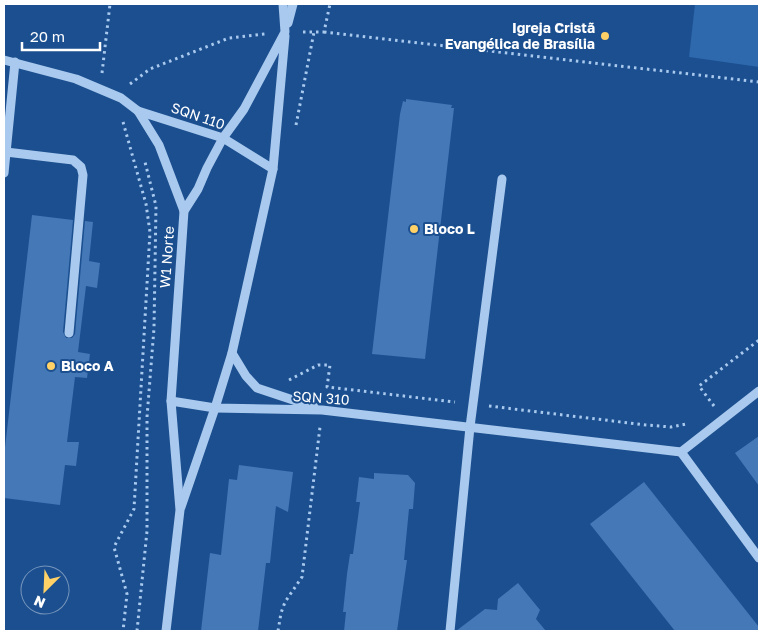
<svg xmlns="http://www.w3.org/2000/svg" width="763" height="635" font-family="'Golos Text',sans-serif">
  <rect width="100%" height="100%" fill="#1b4f8f"/>
  <path fill="#2e69ad" d="M695,4h64v63l-70,-10z"/>
  <g fill="#4478b7">
    <path d="M406,99l46,6 -1,3h3l-29,251 -53,-5 28,-240 3,-13 3,1z"/>
    <path d="M32,215l41,5 -10,112 3,6h6l3,-4 10,-113 8,1 -4,39 11,2 -3,25 -11,-2 -8,66 12,2 -3,24 -12,-1 -8,65h12l-3,24 -11,-1 -5,40 -56,-7v-42z"/>
    <path d="M759,436v50l-24,-33z"/>
    <path d="M239,465l54,7 -5,40 -12,-6 -6,57h-4l-8,68h-57l9,-78 11,2 8,-76 8,1z"/>
    <path d="M374,473l34,2 7,8 -2,26h-4l-5,51h3l-10,71h-53l2,-19h-3l4,-38 3,-20h3l7,-52h-4l3,-25 15,2z"/>
    <path d="M644,482l115,145v4h-84l-85,-107z"/>
    <path d="M518,583l22,27 -4,9 10,12h-90l29,-22 12,1 1,-11z"/>
  </g>
  <g fill="none" stroke-linecap="round" stroke-linejoin="round">
    <g stroke="#a9c9ee" stroke-width="3" stroke-dasharray="2.5 4" stroke-linecap="butt">
      <path d="M303,32h21l6,-28"/>
      <path d="M324,32l435,50"/>
      <path d="M102,73l8,-69"/>
      <path d="M130,84l20,-15 79,-31 36,-4"/>
      <path d="M123,122l23,82 4,28 -16,277 -20,38 13,47 -4,37"/>
      <path d="M296,125l18,-93"/>
      <path d="M289,380l29,-15h12l-3,22 128,15"/>
      <path d="M489,406l157,19 25,2 15,-3"/>
      <path d="M714,406l-15,-20 60,-46"/>
      <path d="M137,631l10,-100v-114l7,-89 2,-122 -11,-44"/>
      <path d="M278,631l3,-18 4,-11 17,-25 18,-150"/>
    </g>
    <g stroke="#a9c9ee" stroke-width="9">
      <path d="M288,23l5,-19"/>
      <path d="M4,60l72,19 45,19 17,13 21,34 25,66"/>
      <path d="M138,111l85,27 50,31"/>
      <path d="M6,152l67,8 8,7 2,8 -14,158"/>
      <path d="M4,173l11,-111"/>
      <path d="M232,353l14,23 11,12 57,19"/>
      <path d="M171,401l44,7 107,2 359,42 78,-61"/>
      <path d="M681,452l78,106"/>
      <path d="M181,507l34,-99 17,-55 41,-184 12,-133"/>
      <path d="M166,631l14,-121 -9,-109 13,-190 14,-22 9,-21 16,-30 21,-29 41,-77 -2,-28"/>
      <path d="M450,631l20,-204 32,-248"/>
    </g>
  </g>
  <g fill="#ffd166" stroke="#1b4f8f" stroke-width="2">
    <circle cx="605" cy="36" r="5"/>
    <circle cx="414" cy="229" r="5"/>
    <circle cx="51" cy="366" r="5"/>
  </g>
  <g text-anchor="middle" stroke-width="4" stroke-linejoin="round" paint-order="stroke">
    <g font-size="14" font-weight="bold" fill="#fff" stroke="#1b4f8f" text-anchor="start">
      <text x="595" y="33" text-anchor="end">Igreja Cristã<tspan x="595" dy="16">Evangélica de Brasília</tspan></text>
      <text x="424" y="234">Bloco L</text>
      <text x="61" y="371">Bloco A</text>
    </g>
    <g font-size="14" fill="#fff" stroke="#1b4f8f">
      <text transform="translate(198 116) rotate(19)" y="5">SQN 110</text>
      <text transform="translate(167 257) rotate(-86)" y="5">W1 Norte</text>
      <text transform="translate(321 398) rotate(4)" y="5">SQN 310</text>
    </g>
  </g>
  <rect width="763" height="635" fill="none" stroke="#ffffff" stroke-width="10"/>
  <g transform="translate(45 590) rotate(204)"><circle r="24" fill="#1b4f8f" stroke="#7695bc"/>
  <path d="M0-4L9 19L0 12L-9 19Z" fill="#ffd166"/>
  <text y="-8" font-size="14" font-weight="bold" text-anchor="middle" fill="#ffffff">N</text>
  </g>
  <path d="M22 42v8h78v-8" fill="none" stroke="#ffffff" stroke-width="2.5"/>
  <text x="30" y="42" font-size="15" fill="#ffffff" stroke="#1b4f8f" stroke-width="4" paint-order="stroke">20 m</text>
</svg>
